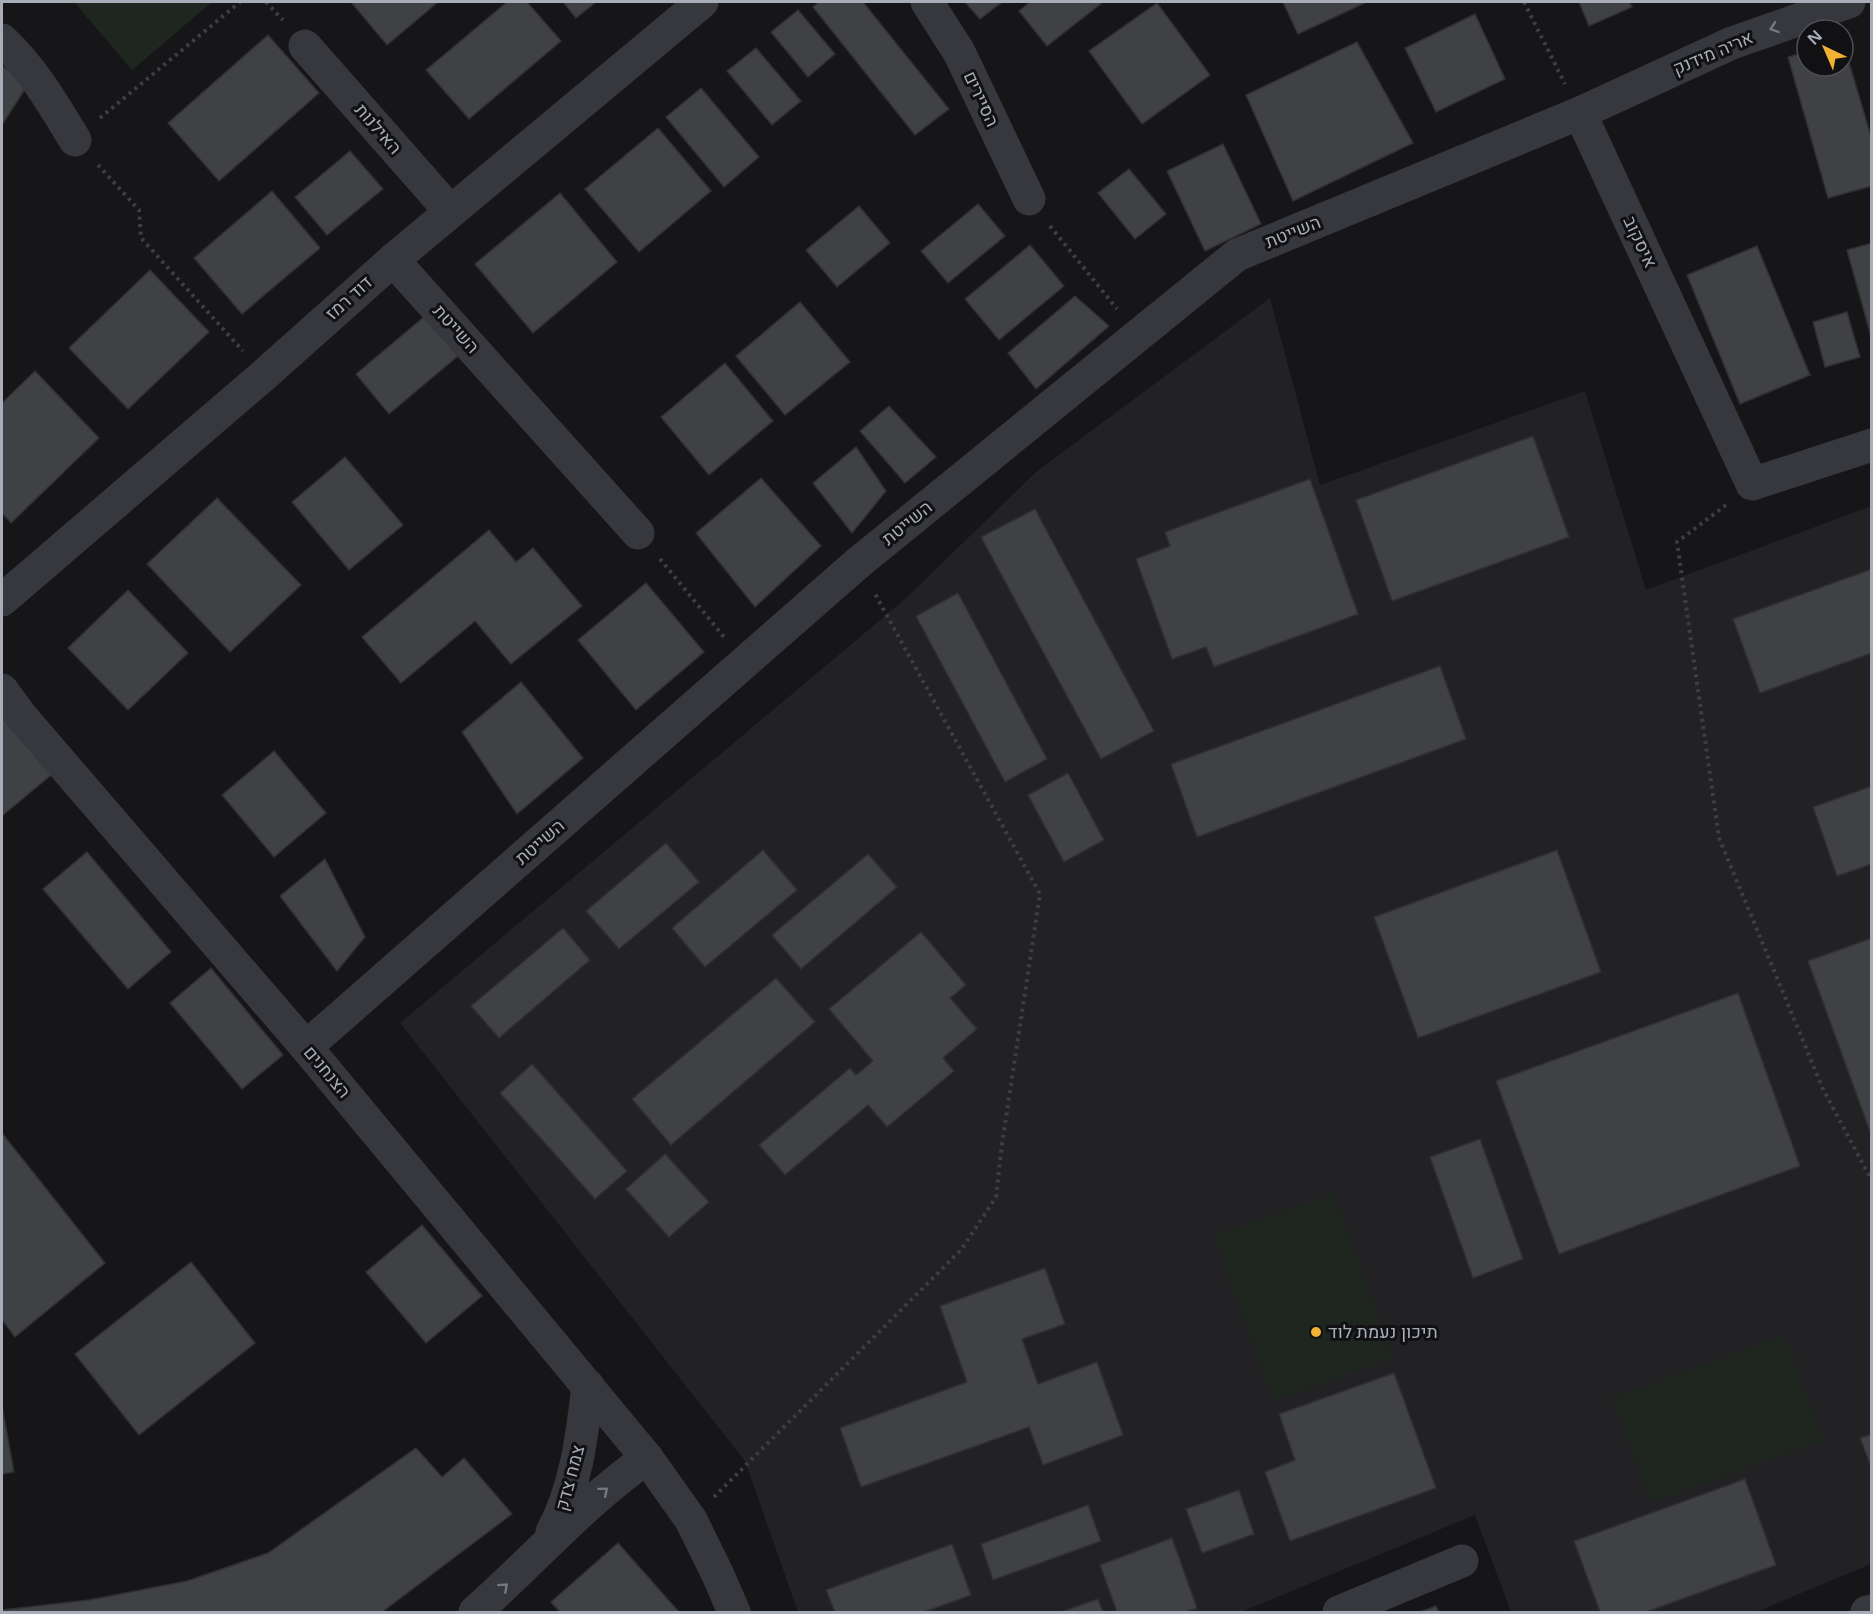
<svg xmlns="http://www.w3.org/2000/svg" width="1873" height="1614" font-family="'Noto Sans',Heebo,sans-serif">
  <rect width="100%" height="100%" fill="#161618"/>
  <path fill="#222225" d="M1270,298l50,187 265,-94 61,199 225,-84v1058l-115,48h-245l-36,-97 -234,97h-443l-53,-151 -345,-438 504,-423 132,-128z"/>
  <g fill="#1e261f">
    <path d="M74,2h138l-80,68z"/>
    <path d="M1334,1193l59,165 -120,43 -59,-165z"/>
    <path d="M1785,1335l38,105 -172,63 -38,-105z"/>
  </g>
  <g fill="#404145" stroke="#303034" stroke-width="1.5">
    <path d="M351,2h87l-51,43z"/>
    <path d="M507,2h20l34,39 -92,78 -43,-49z"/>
    <path d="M563,2h33l-20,16z"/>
    <path d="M819,2h44l86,107 -34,26 -102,-128z"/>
    <path d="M965,2h37l-22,17z"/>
    <path d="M1030,2h73l-56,44 -28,-35z"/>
    <path d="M1283,2h84l-69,32z"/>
    <path d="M1579,2h50l3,5 -43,19z"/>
    <path d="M1157,3l53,72 -68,49 -53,-73z"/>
    <path d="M798,10l37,44 -27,23 -37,-45z"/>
    <path d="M1475,14l30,65 -69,33 -31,-64z"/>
    <path d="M268,35l51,58 -100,88 -51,-58z"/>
    <path d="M1357,42l56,101 -120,58 -47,-106z"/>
    <path d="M1843,42l29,98v46l-44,12 -40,-141 19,-5v14h36z"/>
    <path d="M756,48l45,53 -29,24 -45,-54z"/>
    <path d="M2,66l27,17 -27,42z"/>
    <path d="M701,88l58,69 -35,30 -58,-70z"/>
    <path d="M658,128l53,63 -72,61 -54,-63z"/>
    <path d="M1223,144l38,80 -56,27 -38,-80z"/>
    <path d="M350,151l33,38 -56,46 -32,-38z"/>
    <path d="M1129,169l37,45 -31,25 -37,-46z"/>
    <path d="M272,191l48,57 -78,66 -48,-56z"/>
    <path d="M560,193l57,69 -84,71 -58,-69z"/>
    <path d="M978,204l27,32 -57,47 -27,-32z"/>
    <path d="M859,206l31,37 -53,44 -31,-37z"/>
    <path d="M1872,243v97l-25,-90z"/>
    <path d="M1030,245l34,41 -65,54 -34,-41z"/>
    <path d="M1757,246l53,129 -70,29 -53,-129z"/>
    <path d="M150,270l59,62 -81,77 -59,-61z"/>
    <path d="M1075,296l34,30 -73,63 -28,-36z"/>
    <path d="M800,302l50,60 -65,53 -49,-59z"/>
    <path d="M1847,312l13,45 -35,10 -12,-45z"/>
    <path d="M425,316l33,40 -69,58 -33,-40z"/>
    <path d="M725,363l48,58 -64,54 -48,-58z"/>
    <path d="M35,371l64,67 -88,85 -9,-10v-110z"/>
    <path d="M889,406l47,51 -31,26 -45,-52z"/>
    <path d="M1533,436l36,101 -177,64 -36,-101z"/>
    <path d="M856,447l30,44 -34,42 -39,-50z"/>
    <path d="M345,457l58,68 -54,45 -57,-68z"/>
    <path d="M761,478l60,68 -66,61 -59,-74z"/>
    <path d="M1310,479l48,135 -144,53 -8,-20 -34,12 -36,-100 34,-13 -5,-14z"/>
    <path d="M217,498l84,87 -71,67 -83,-88z"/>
    <path d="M1035,509l119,222 -53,28 -120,-222z"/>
    <path d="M489,530l27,32 17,-14 49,58 -71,58 -36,-43 -74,62 -39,-46z"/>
    <path d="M1872,569v84l-112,40 -27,-74z"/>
    <path d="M646,583l58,69 -68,58 -58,-70z"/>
    <path d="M128,590l60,63 -60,57 -60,-62z"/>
    <path d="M958,593l89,166 -42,23 -89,-166z"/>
    <path d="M1440,666l26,73 -269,98 -26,-73z"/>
    <path d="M521,682l62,76 -66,56 -55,-82z"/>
    <path d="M2,706l54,65 -54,45z"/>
    <path d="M274,751l52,62 -52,44 -52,-62z"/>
    <path d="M1068,773l36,67 -40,22 -36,-67z"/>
    <path d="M1872,786v78l-35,12 -24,-69z"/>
    <path d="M666,843l33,39 -80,67 -33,-38z"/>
    <path d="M763,850l34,40 -92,77 -33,-39z"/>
    <path d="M1557,850l44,122 -183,66 -44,-121z"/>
    <path d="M87,852l84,100 -43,37 -85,-100z"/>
    <path d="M868,854l29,33 -96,82 -29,-34z"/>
    <path d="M325,859l40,78 -28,34 -57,-75z"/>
    <path d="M563,928l27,32 -91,78 -28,-32z"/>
    <path d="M921,932l45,53 -16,13 27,31 -34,29 11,13 -67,56 -19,-22 -83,70 -26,-30 91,-77 6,7 17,-14 -44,-52z"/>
    <path d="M1872,938v199l-64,-176z"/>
    <path d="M211,968l72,87 -41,34 -72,-86z"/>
    <path d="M776,978l39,44 -144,123 -39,-46z"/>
    <path d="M1738,993l62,173 -241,88 -63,-173z"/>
    <path d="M532,1064l95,107 -32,28 -95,-106z"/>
    <path d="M2,1133l103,130 -90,74 -13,-17z"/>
    <path d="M1480,1139l43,120 -50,19 -43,-121z"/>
    <path d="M665,1154l44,48 -40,35 -43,-48z"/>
    <path d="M422,1225l60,71 -56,47 -60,-71z"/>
    <path d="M191,1262l64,81 -116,92 -64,-81z"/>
    <path d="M1045,1268l20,56 -43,15 16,45 59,-22 26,73 -80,30 -14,-38 -168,60 -21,-59 127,-46 -27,-76z"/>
    <path d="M1394,1373l42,115 -146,53 -25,-69 30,-12 -16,-46z"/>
    <path d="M2,1406l12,66 -12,2z"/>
    <path d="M1872,1434v35l-12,-31z"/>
    <path d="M416,1448l26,29 22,-19 48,56 -130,98h-380v-2l87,-10 98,-19 81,-28z"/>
    <path d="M1745,1479l31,86 -130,47h-46l-26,-71z"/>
    <path d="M1239,1490l15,44 -52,19 -16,-44z"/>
    <path d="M1088,1505l13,36 -108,39 -12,-36z"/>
    <path d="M1172,1538l25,70 -12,4h-68l-17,-47z"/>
    <path d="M618,1543l61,69h-119l-9,-10z"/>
    <path d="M952,1544l19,51 -47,17h-89l-9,-22z"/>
    <path d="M1098,1599l5,13h-42z"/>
    <path d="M1436,1606l3,6h-19z"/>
  </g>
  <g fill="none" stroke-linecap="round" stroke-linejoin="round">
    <g stroke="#3d3f44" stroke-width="4" stroke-dasharray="3 4.5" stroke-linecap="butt">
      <path d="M266,2l17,18"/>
      <path d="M1524,2l41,82"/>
      <path d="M100,118l140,-116"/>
      <path d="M98,165l41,45 2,28 102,113"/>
      <path d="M1050,226l67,83"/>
      <path d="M1726,505l-49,37 42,296 104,251 49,92"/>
      <path d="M660,559l64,78"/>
      <path d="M714,1497l247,-247 35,-53 6,-53 38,-250 -166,-302"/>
    </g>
    <g stroke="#37383d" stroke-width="33">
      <path d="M927,2l32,50 70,147"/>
      <path d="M2,40c31,29 51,64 73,100"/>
      <path d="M305,46l145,165"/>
      <path d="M1580,113l172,371 120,-39"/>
      <path d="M393,260l245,273"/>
      <path d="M2,600l262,-225 129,-115 309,-258"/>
      <path d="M2,690l19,26 285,331 341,411 44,62 27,55 16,37"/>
      <path d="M306,1047l552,-484 379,-308 343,-142 152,-70 117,-41"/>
      <path d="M552,1532c24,-44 30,-96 36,-146"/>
      <path d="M475,1612c58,-51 109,-110 172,-154"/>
      <path d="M1339,1612l123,-51"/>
      <path d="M1867,1612l5,-1"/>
    </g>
  </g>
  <defs><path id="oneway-chevron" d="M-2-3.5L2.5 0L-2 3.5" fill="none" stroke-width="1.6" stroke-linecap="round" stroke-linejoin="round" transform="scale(1.5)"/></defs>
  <g stroke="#757881">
    <use href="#oneway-chevron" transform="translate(1774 28) rotate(161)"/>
    <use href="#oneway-chevron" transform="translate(604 1491) rotate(-40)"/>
    <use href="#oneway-chevron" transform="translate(504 1587) rotate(-42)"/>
  </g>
  <circle fill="#f2b134" stroke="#111113" stroke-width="2" cx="1316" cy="1332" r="6"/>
  <g text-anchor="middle" stroke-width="6" stroke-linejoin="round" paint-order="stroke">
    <g font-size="18" fill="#a8adb8" stroke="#111113">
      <text transform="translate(1713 53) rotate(-23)" y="6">אריה מידנק</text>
      <text transform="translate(981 99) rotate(65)" y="6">הסיירים</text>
      <text transform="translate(378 129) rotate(49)" y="6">האילנות</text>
      <text transform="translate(1293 232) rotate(-22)" y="6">השייטת</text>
      <text transform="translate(1640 242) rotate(65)" y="6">איסקוב</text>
      <text transform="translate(349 298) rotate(-42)" y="6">דוד רמז</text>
      <text transform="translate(456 329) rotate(48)" y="6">השייטת</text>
      <text transform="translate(907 523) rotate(-39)" y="6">השייטת</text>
      <text transform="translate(540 842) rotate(-41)" y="6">השייטת</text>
      <text transform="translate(327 1072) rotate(50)" y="6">הצנחנים</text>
      <text transform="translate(570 1478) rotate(-75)" y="6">צמח צדק</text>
    </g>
    <g font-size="18" fill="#a8adb8" stroke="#111113" text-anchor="start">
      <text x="1328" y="1338">תיכון נעמת לוד</text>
    </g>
  </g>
  <rect width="1873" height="1614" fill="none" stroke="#a8adb8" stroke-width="6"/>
  <g transform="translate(1825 48) rotate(316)"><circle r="28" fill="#111113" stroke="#4d4f55" stroke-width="1.5"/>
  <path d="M0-4.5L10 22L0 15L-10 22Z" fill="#f2b134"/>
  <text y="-9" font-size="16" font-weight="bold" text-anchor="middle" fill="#a8adb8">N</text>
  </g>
</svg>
